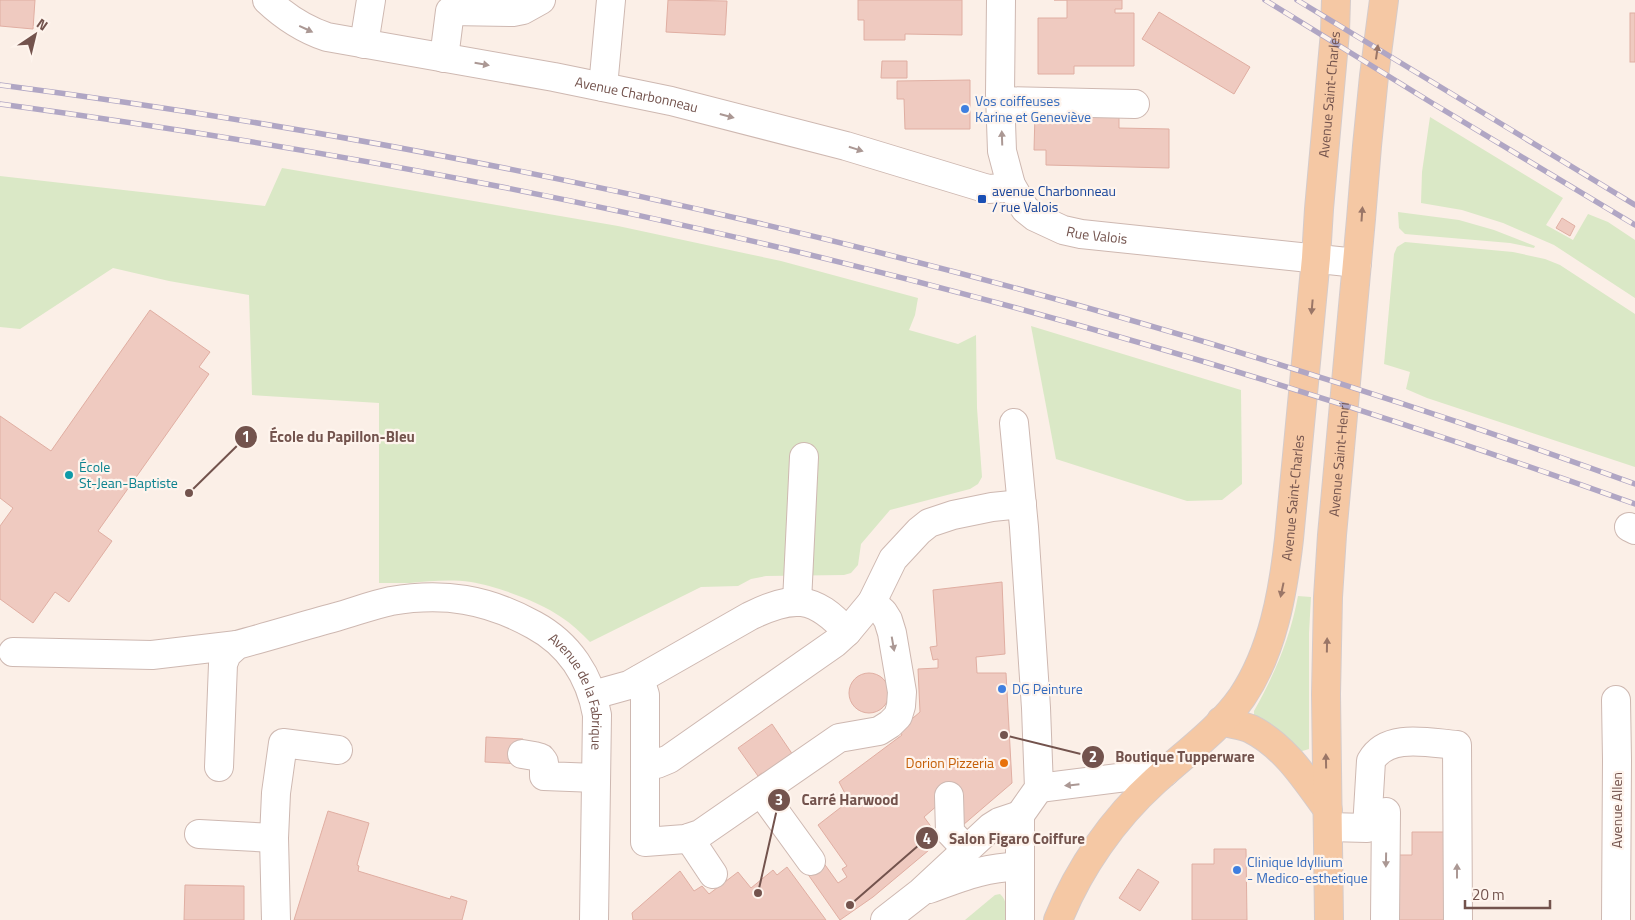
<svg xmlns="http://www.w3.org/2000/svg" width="1635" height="920" font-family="'Titillium Web',sans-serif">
  <rect width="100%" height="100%" fill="#fbefe7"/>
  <g fill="#dae8c6">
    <path d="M1430,117l133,81 -17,27 27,15 15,-26 20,8 27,18v58l-81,-53 -51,-22 -41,-13 -41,-7 1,-31z"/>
    <path d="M282,168l336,58 163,35 137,37 -3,17 -6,15 49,14 18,-9 1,73 5,69 -4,7 -8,5 -80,21 -29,34 -3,21 -7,8 -7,2 -78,1 -15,3 -13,7 -37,1 -111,55c-9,-9 -18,-18 -29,-25 -21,-15 -65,-31 -90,-35 -21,-3 -40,-1 -61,1 -10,0 -21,0 -31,0v-180l-127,-8 -3,-100 -80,-14 -56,-13 -93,61 -20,-2v-151l265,30z"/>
    <path d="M1398,212l61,8 35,10 41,16 -1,2 -24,-5 -105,-9 -6,-6z"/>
    <path d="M1405,242l108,10 32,7 15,6 75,49v153l-208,-69 -21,-9 4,-17 -26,-8 10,-110 3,-7z"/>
    <path d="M1031,326l210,64 1,94 -20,16 -35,1 -131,-42z"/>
    <path d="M1298,596l13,1 -2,36v116l-10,3 -45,-36v-5c21,-38 36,-72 44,-115z"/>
    <path d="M1000,894c8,7 6,16 5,26h-40l30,-25z"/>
  </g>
  <g fill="#efcac0" stroke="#e0aea2">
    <path d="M0,0h35l-2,29 -33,-3z"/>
    <path d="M668,0l59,1 -2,34 -59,-3z"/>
    <path d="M858,0h104v35l-57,-1v6h-41v-20h-6z"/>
    <path d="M1054,0h68v9h-7v4h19v53h-60v8h-36v-56h29v-18z"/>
    <path d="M1159,12l91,55 -16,27 -92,-55z"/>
    <rect x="1630" y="13" width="5" height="49"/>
    <path d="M882,61h25v17h-26z"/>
    <path d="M970,80v49h-65l-1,-30h-7v-18z"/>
    <path d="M1035,114l84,2v12l50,1v39l-123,-3v-15h-12z"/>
    <path d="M1562,218l13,8 -5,10 -14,-8z"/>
    <path d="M150,310l60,42 -11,15 10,7 -111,157 14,10 -43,61 -14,-10 -22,31 -33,-24v-73l13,-18 -13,-10v-82l51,35z"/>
    <path d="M1002,582l3,72 -29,3 1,16h29l6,110 -49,42 -24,-21 -15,13 17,23 -68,57 -33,23 -33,-47 16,-11 15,21 9,-6 -5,-8 5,-3 -29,-41 31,-24 -10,-19 63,-47 -3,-5 21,-18 -2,-43 20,-1v-9l-5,1 -3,-13 7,-1 -4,-56z"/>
    <circle cx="869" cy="693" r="20"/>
    <path d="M772,724l23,34 -29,20 -4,-5 -4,3 -20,-28z"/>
    <path d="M486,737l37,2 -1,25 -37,-2z"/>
    <path d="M328,811l41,12 -11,38 -1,4 2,1 -1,5 92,28 1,-3 16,5 -5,19h-168z"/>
    <path d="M1412,832h34v88h-50l1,-65h15z"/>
    <path d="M1214,849h32l1,71h-55v-56h22z"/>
    <path d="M787,867l39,53h-193l-1,-7 48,-42 14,20 8,-5 7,8 29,-22 13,16 22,-18 4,5z"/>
    <path d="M1138,869l21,13 -19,29 -21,-13z"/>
    <path d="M185,885l59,1v34h-60z"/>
  </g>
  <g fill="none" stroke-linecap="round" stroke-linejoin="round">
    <defs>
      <g id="minor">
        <path id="s1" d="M267,0c18,17 36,29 60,37l227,40 117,24 175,45 142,43 17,-1 6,-3"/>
        <path id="s2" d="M1001,0l-1,94 2,57 9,34 14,24 10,8 28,13 18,4 276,29"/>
        <path d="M364,44l7,-44"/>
        <path d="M444,58l6,-47 63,1 10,-2 18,-10"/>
        <path d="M603,87l8,-87"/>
        <path d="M1001,101l134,3"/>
        <path d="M1014,423l10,104 12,181 3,80 -19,27v105"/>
        <path d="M1629,527l6,3"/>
        <path d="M797,602l7,-145"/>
        <path d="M13,652l139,3 85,-10"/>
        <path d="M640,679l5,16v147l40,-3 15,-5 139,-96 40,-7 11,-7 8,-8 3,-10 1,-14 -10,-59 -4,-13 -5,-8 -11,-10"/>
        <path d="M593,695l36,-10 121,-69c43,-21 64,-21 97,16"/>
        <path d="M1616,700l1,60 -1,160"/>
        <path d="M522,754l12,2 7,2 3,4v14l52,2"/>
        <path d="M645,764h12l12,-5 166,-116 12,-11 25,-30 21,-43 26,-28 10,-8 24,-8 39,-8 30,-3"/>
        <path id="s3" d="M219,767l4,-103 4,-10 10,-9c33,-9 66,-19 99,-28 18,-5 36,-12 55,-16 53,-9 96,-2 143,24 35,19 56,51 63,90l-3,205"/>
        <path d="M1039,788l126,-16"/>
        <path d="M761,792l50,69"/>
        <path d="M949,796l1,36 16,17"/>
        <path d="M1329,827l38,1 4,-67c16,-29 59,-18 86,-16l1,175"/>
        <path d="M199,834l75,4"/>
        <path d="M689,838l24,36"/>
        <path d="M929,889c30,-11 59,-23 91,-22"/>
        <path d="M276,920l-2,-82 2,-45 7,-50 55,7"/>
        <path d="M885,920l36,-28 70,-65 8,-5 21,-7"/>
        <path d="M1385,920l1,-108"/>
      </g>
      <g id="major">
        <path d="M1221,721c9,3 21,4 30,8 34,17 55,51 77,81"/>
        <path id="s4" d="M1058,920c21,-52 55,-101 97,-139 29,-27 64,-51 87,-84 31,-46 41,-105 47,-158l27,-281 3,-49 16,-177 1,-32"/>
        <path id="s5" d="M1329,920l-3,-226 2,-97 4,-62 29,-316 6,-73 7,-70 10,-76"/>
      </g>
    </defs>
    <use href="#minor" stroke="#ceb8b1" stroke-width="30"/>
    <use href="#major" stroke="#d5cbca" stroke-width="30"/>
    <use href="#minor" stroke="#fff" stroke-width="28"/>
    <use href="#major" stroke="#f5c8a4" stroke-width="28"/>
    <defs>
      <g id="rail">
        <path d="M1265,0l167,103 203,122"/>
        <path d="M1297,0l338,205"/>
        <path d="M0,85c555,72 1109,208 1635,399"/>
        <path d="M0,104c168,23 335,50 502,83 385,76 764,184 1133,317"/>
      </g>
    </defs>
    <use href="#rail" stroke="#b0a6c4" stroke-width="5.5"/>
    <use href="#rail" stroke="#fef4ed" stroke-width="4" stroke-dasharray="11" stroke-linecap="butt"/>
  </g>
  <defs><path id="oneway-solid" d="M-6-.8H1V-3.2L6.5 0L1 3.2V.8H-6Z" transform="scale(1.25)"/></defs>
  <g fill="#ab9894">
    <use href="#oneway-solid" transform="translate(306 29) rotate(25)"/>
    <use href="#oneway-solid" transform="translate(482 64) rotate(10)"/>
    <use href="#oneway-solid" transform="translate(727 116) rotate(15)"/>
    <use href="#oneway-solid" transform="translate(1002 138) rotate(-92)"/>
    <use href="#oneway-solid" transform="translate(856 149) rotate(17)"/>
    <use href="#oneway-solid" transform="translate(893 644) rotate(80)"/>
    <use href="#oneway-solid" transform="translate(1072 785) rotate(174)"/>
    <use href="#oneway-solid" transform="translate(1386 860) rotate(91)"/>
    <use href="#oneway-solid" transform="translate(1457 871) rotate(-90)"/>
  </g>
  <g fill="#9a7667">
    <use href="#oneway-solid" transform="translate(1377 52) rotate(-82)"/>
    <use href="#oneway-solid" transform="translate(1362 214) rotate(-86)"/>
    <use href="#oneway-solid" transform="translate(1312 307) rotate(95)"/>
    <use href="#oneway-solid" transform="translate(1282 590) rotate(102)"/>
    <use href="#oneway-solid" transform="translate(1327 645) rotate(-89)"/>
    <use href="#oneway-solid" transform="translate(1326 761) rotate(-91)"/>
  </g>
  <g fill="#3f7fe0" stroke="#fef4ed" stroke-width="2">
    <circle cx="965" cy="109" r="5"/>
    <circle cx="1002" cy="689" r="5"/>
    <circle cx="1237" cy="870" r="5"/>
  </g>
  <rect fill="#1a4fb4" stroke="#fef4ed" stroke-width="2" x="977" y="194" width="10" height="10" rx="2.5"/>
  <circle fill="#0f9aa8" stroke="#fef4ed" stroke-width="2" cx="69" cy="475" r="5"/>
  <circle fill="#e8710a" stroke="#fef4ed" stroke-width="2" cx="1004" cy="763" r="5"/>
  <g text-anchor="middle" stroke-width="4.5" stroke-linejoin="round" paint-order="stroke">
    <g font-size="14" fill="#73534d" stroke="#fef4ed">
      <text dy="5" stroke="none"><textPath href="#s4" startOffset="905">Avenue Saint-Charles</textPath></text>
      <text dy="5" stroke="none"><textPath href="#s1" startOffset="386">Avenue Charbonneau</textPath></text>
      <text dy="5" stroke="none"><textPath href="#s2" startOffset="292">Rue Valois</textPath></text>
      <text dy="5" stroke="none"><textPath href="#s5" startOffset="461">Avenue Saint-Henri</textPath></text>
      <text dy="5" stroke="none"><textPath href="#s4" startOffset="500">Avenue Saint-Charles</textPath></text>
      <text dy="5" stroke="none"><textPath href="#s3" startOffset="520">Avenue de la Fabrique</textPath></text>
      <text transform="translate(1617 810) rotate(-90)" y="5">Avenue Allen</text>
    </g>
    <g font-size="14" fill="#366cbe" stroke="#fef4ed" text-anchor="start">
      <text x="975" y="106">Vos coiffeuses<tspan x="975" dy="16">Karine et Geneviève</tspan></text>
      <text x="1012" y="694">DG Peinture</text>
      <text x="1247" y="867">Clinique Idyllium<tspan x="1247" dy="16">- Medico-esthetique</tspan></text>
    </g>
    <g font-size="14" fill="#164399" stroke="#fef4ed" text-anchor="start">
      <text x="992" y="196">avenue Charbonneau<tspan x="992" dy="16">/ rue Valois</tspan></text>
    </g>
    <g font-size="14" fill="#0d838f" stroke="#fef4ed" text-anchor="start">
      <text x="79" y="472">École<tspan x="79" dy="16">St-Jean-Baptiste</tspan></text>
    </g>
    <g font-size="14" fill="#c56008" stroke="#fef4ed" text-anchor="end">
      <text x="994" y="768">Dorion Pizzeria</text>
    </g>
  </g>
  <path fill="none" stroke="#73534d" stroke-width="2" d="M189 493L246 437M1004 735L1093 757M758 893L779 800M850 905L927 838"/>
  <g fill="#73534d" stroke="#fef4ed" stroke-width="2">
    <circle cx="189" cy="493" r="5"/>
    <circle cx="1004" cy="735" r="5"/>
    <circle cx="758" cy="893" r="5"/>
    <circle cx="850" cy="905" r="5"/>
    <circle cx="246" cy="437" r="12"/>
    <circle cx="1093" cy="757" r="12"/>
    <circle cx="779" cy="800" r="12"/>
    <circle cx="927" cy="838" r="12"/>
  </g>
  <g font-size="15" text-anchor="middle" font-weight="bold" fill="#fff">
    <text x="246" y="442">1</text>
    <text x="1093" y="762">2</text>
    <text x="779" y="805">3</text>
    <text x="927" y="844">4</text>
  </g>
  <g font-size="15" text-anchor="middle" font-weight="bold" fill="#73534d" stroke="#fef4ed" stroke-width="4.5" stroke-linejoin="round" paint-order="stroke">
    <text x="342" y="442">École du Papillon-Bleu</text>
    <text x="1185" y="762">Boutique Tupperware</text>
    <text x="850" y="805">Carré Harwood</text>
    <text x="1017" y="844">Salon Figaro Coiffure</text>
  </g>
  <g transform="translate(35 35) rotate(35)" stroke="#fef4ed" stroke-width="4" paint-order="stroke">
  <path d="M0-4L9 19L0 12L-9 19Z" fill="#73534d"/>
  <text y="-8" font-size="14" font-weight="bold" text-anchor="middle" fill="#73534d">N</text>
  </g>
  <path d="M1465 900v8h85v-8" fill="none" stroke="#73534d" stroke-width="2.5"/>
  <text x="1472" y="900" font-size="15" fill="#73534d" stroke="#fef4ed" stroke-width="4" paint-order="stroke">20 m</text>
</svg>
